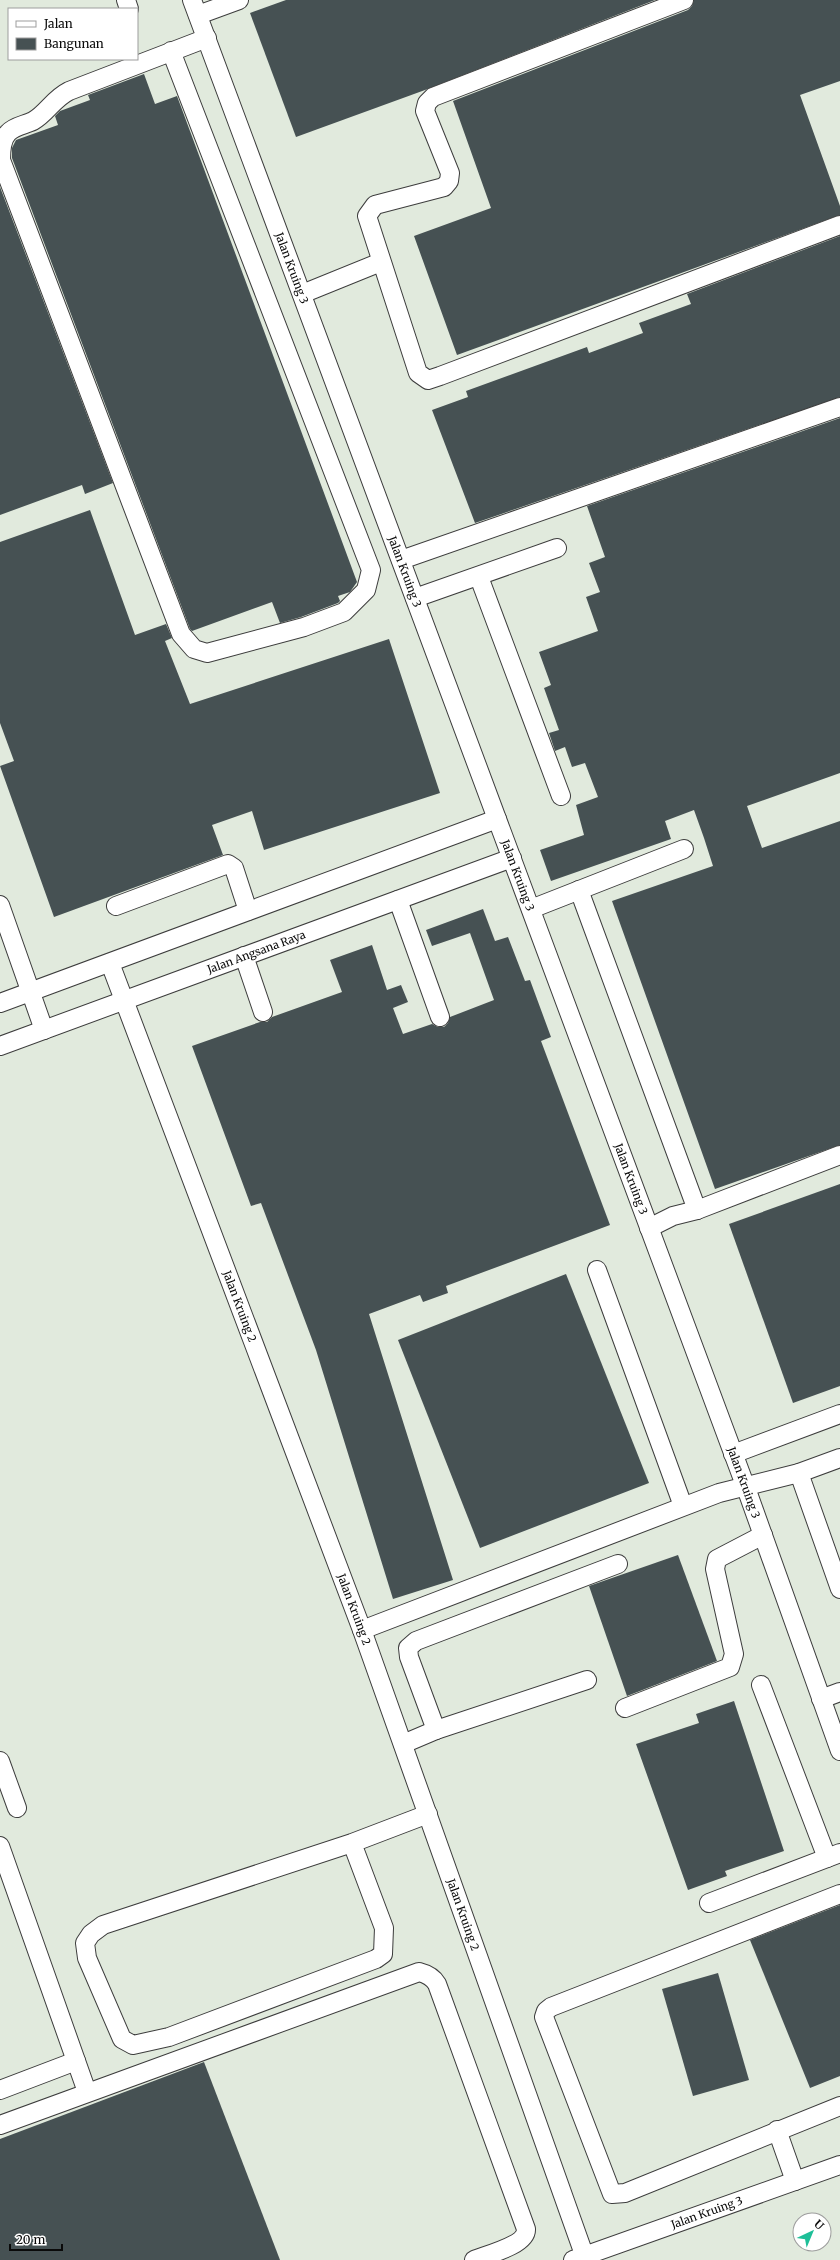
<svg xmlns="http://www.w3.org/2000/svg" width="840" height="2260" font-family="Merriweather,serif">
  <rect width="100%" height="100%" fill="#e8f1ff"/>
  <path fill="#e1eadd" fill-rule="evenodd" d="M0,0h840v2260h-840zM9,9h128v50h-128zM800,2220h24v24h-24z"/>
  <g fill="#465153">
    <path d="M286,0h369l-230,90 -129,47 -46,-124z"/>
    <path d="M694,0h146v81l-40,14 40,111v9l-383,140 -43,-119 77,-28 -38,-107 235,-91 4,-4z"/>
    <path d="M144,74l11,30 22,-8 180,486 -7,10 -12,4 2,5 -2,2 -37,14 -21,6 -8,-21 -80,29 -2,-2 -178,-471v-10l4,-8 42,-15 -3,-9 5,-5 30,-11 -2,-5z"/>
    <path d="M0,187l113,296 -28,11 -3,-9 -82,30z"/>
    <path d="M840,236v161l-365,126 -43,-113 36,-13 -2,-6 121,-44 2,6 54,-20 -4,-10 52,-19 -4,-10z"/>
    <path d="M840,418v355l-93,33 15,42 78,-27v324l-125,44 -103,-288 101,-35 -9,-28 -10,-28 -29,11 6,18 -120,42 -11,-31 44,-15 -8,-30 22,-8 -13,-34 -13,4 -7,-20 -10,4 -6,-18 10,-3 -15,-42 7,-3 -12,-33 59,-21 -12,-34 14,-5 -11,-29 16,-6 -18,-51z"/>
    <path d="M90,510l45,125 31,-11 6,14 -7,3 25,63 199,-65 51,154 -176,57 -12,-39 -40,14 11,30 -169,62 -54,-151 14,-5 -14,-38v-181z"/>
    <path d="M483,909l12,32 13,-4 17,44 5,-1 21,57 -10,4 69,184 -164,61 2,7 -25,9 -3,-7 -51,19 84,266 -60,19 -77,-249 -55,-147 -10,3 -59,-160 68,-24h7l5,-5 70,-25 -12,-32 42,-15 15,45 14,-5 7,17 -15,6 10,26 29,-10 6,3h6l4,-4 2,-6 44,-17 -24,-67 -38,13 -6,-16z"/>
    <path d="M840,1184v202l-47,17 -64,-179z"/>
    <path d="M566,1274l83,209 -169,65 -82,-208z"/>
    <path d="M678,1555l39,106 -90,35 -38,-110z"/>
    <path d="M734,1701l50,150 -59,20 2,5 -39,14 -52,-146 63,-21 -3,-9z"/>
    <path d="M840,1905v171l-30,12 -60,-148z"/>
    <path d="M718,1973l31,107 -56,16 -31,-107z"/>
    <path d="M204,2062l76,198h-280v-121z"/>
  </g>
  <g fill="none" stroke-linecap="round" stroke-linejoin="round">
    <defs>
      <g id="minor">
        <path d="M126,0l3,9"/>
        <path id="s1" d="M192,0l553,1485 95,266"/>
        <path d="M684,0l-251,97 -6,6 -2,8 25,62 -1,8 -5,6 -69,18 -8,11 51,157 10,7 12,-4 400,-151"/>
        <path d="M198,15l41,-15"/>
        <path d="M171,51l200,519 -5,20 -22,22 -40,15 -97,26 -13,-4 -13,-15 -180,-474c0,-9 0,-20 7,-27 6,-7 17,-8 25,-12 14,-8 20,-22 36,-30l138,-53"/>
        <path d="M302,294l79,-32"/>
        <path d="M401,560l439,-153"/>
        <path d="M479,577l82,219"/>
        <path d="M415,598l142,-50"/>
        <path d="M579,890l118,320"/>
        <path d="M398,900l42,117"/>
        <path d="M0,905l44,125"/>
        <path d="M116,906l112,-42 6,4 14,43"/>
        <path d="M531,909l153,-60"/>
        <path d="M244,956l19,56"/>
        <path id="s2" d="M110,963l252,667 224,630"/>
        <path d="M0,1003l497,-184"/>
        <path id="s3" d="M0,1046l512,-188"/>
        <path d="M649,1228l24,-12 24,-6 143,-55"/>
        <path d="M597,1270l86,236"/>
        <path d="M733,1454l107,-40"/>
        <path d="M799,1473l41,116"/>
        <path d="M362,1630l357,-137 80,-20 41,-15"/>
        <path d="M761,1685l66,173"/>
        <path d="M821,1699l19,-7"/>
        <path d="M625,1708l105,-41 4,-13 -19,-85 2,-10 46,-24"/>
        <path d="M436,1730l-27,-73 -1,-9 8,-7 202,-77"/>
        <path d="M403,1744l33,-14 151,-50"/>
        <path d="M0,1761l17,47"/>
        <path d="M352,1843l32,85 -1,26 -7,5 -207,78 -36,8 -11,-6 -35,-81 -2,-15 6,-9 12,-9 249,-82 76,-29"/>
        <path d="M0,1846l87,246"/>
        <path d="M840,1894l-289,113 -5,4 -2,6 68,177 13,-1 215,-87"/>
        <path d="M709,1903l131,-50"/>
        <path d="M0,2090l76,-29"/>
        <path d="M0,2125l419,-153c8,2 14,5 18,12l89,245c1,16 -40,26 -52,31"/>
        <path d="M777,2130l18,51"/>
        <path id="s4" d="M573,2260l267,-95"/>
      </g>
    </defs>
    <use href="#minor" stroke="#3d3d3d" stroke-width="20"/>
    <use href="#minor" stroke="#fff" stroke-width="18"/>
  </g>
  <g text-anchor="middle" stroke-width="4" stroke-linejoin="round" paint-order="stroke">
    <g font-size="11" fill="#0a0a0a" stroke="#fff">
      <text dy="4" stroke="none"><textPath href="#s1" startOffset="286">Jalan Kruing 3</textPath></text>
      <text dy="4" stroke="none"><textPath href="#s1" startOffset="610">Jalan Kruing 3</textPath></text>
      <text dy="4" stroke="none"><textPath href="#s1" startOffset="934">Jalan Kruing 3</textPath></text>
      <text dy="4" stroke="none"><textPath href="#s3" startOffset="273">Jalan Angsana Raya</textPath></text>
      <text dy="4" stroke="none"><textPath href="#s1" startOffset="1258">Jalan Kruing 3</textPath></text>
      <text dy="4" stroke="none"><textPath href="#s2" startOffset="367">Jalan Kruing 2</textPath></text>
      <text dy="4" stroke="none"><textPath href="#s1" startOffset="1582">Jalan Kruing 3</textPath></text>
      <text dy="4" stroke="none"><textPath href="#s2" startOffset="691">Jalan Kruing 2</textPath></text>
      <text dy="4" stroke="none"><textPath href="#s2" startOffset="1015">Jalan Kruing 2</textPath></text>
      <text dy="4" stroke="none"><textPath href="#s4" startOffset="142">Jalan Kruing 3</textPath></text>
    </g>
  </g>
  <rect x="8" y="8" width="130" height="52" fill="#ffffff" stroke="#9d9d9d"/>
  <rect x="16" y="21" width="20" height="6" fill="#ffffff" stroke="#9d9d9d"/>
  <text x="44" y="28" font-size="12" fill="#0a0a0a">Jalan</text>
  <rect x="16" y="38" width="20" height="12" fill="#465153" stroke="#9d9d9d"/>
  <text x="44" y="48" font-size="12" fill="#0a0a0a">Bangunan</text>
  <g transform="translate(812 2232) rotate(44)"><circle r="19" fill="#ffffff" stroke="#9d9d9d"/>
  <path d="M0-3L7 15L0 10L-7 15Z" fill="#1ebf98"/>
  <text y="-6" font-size="11" font-weight="bold" text-anchor="middle" fill="#0a0a0a">U</text>
  </g>
  <path d="M10 2244v6h52v-6" fill="none" stroke="#0a0a0a" stroke-width="2"/>
  <text x="16" y="2244" font-size="12" fill="#0a0a0a" stroke="#ffffff" stroke-width="3" paint-order="stroke">20 m</text>
</svg>
